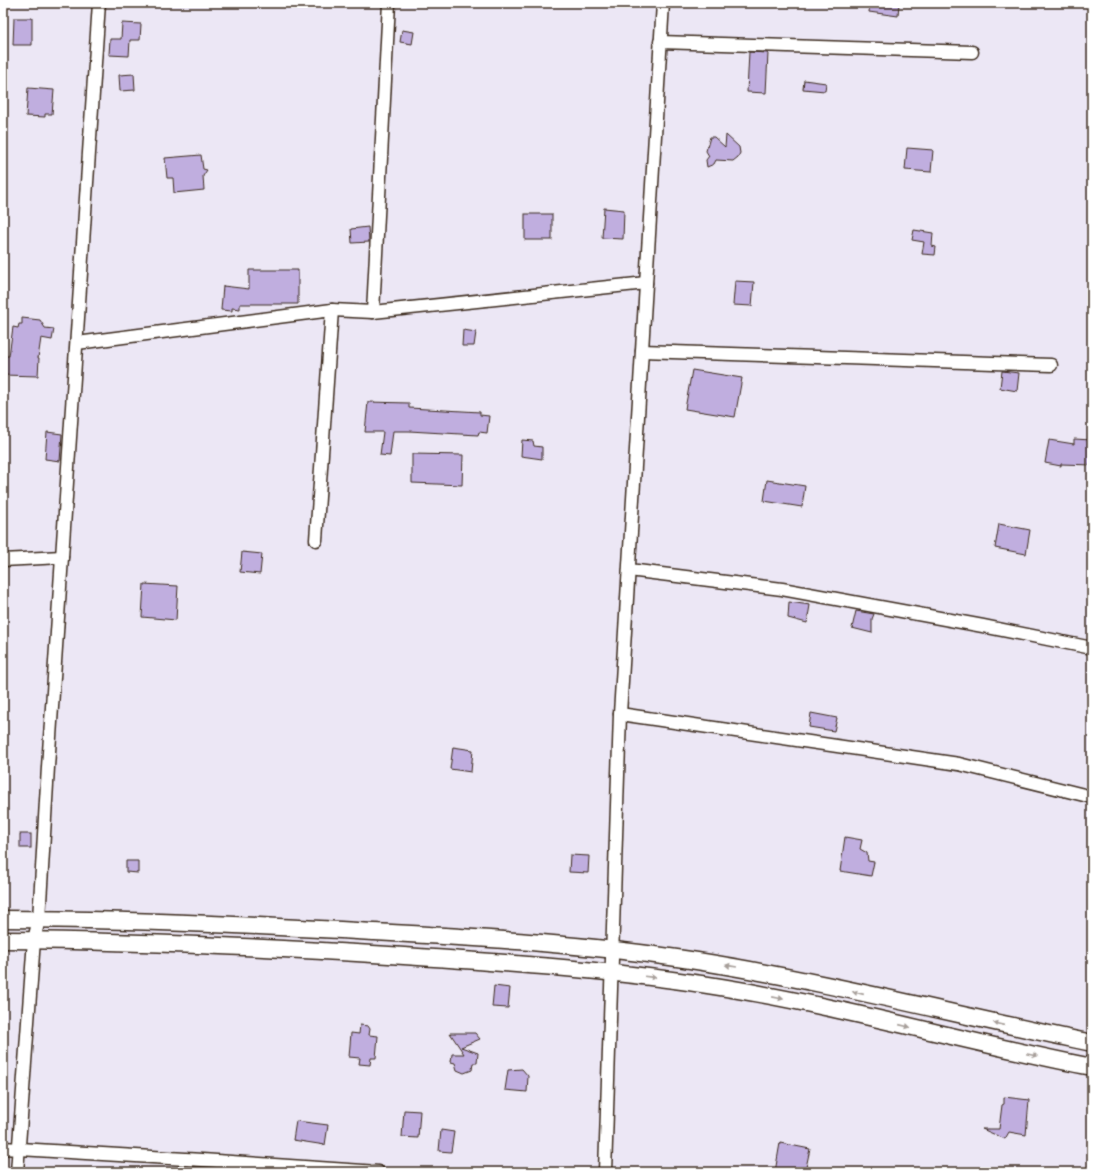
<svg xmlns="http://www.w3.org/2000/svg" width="1095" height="1175" font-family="Pangolin,sans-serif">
  <rect width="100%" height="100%" fill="#ece7f5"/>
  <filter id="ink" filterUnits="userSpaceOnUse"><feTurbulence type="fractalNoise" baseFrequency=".025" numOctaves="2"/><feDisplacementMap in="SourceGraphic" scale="8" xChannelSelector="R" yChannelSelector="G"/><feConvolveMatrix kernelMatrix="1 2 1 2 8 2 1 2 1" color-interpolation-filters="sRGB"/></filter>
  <g filter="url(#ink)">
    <g fill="#c0aedf" stroke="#3b2a1e">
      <path d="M870,3h29l-1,13 -29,-4z"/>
      <path d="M14,18h18v27h-19z"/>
      <path d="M122,23l19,1 -1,16h-10l-1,16 -20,-1 1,-16h11z"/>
      <path d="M402,30l12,2 -2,12 -12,-2z"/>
      <path d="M749,52l19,1 -2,40 -19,-1z"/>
      <path d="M134,74l1,16 -15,1 -1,-16z"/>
      <path d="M804,80l22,3 -1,8 -22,-2z"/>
      <path d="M28,88l26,2 -2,24h-7v3l-19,-1z"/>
      <path d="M726,135l13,12 1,6 -2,4 -5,4 -17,-1 -2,4 -7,3 -1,-7 3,-4 -3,-5 4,-14h4l11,10z"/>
      <path d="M907,148l26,2 -2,22 -26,-2z"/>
      <path d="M201,155l2,14 4,1 -4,6 1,14 -30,3 -1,-15h-6l-2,-20z"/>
      <path d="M604,208l20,2 -1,29 -21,-1z"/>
      <rect x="525" y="214" width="27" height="26"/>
      <path d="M368,227l1,15 -17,1 -1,-14z"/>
      <path d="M914,230l19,3 -1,13 4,1 -1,8 -13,-1 2,-12 -12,-2z"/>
      <path d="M249,270h49v34h-58v5l-8,-1v3l-11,-1 2,-24 26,3z"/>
      <path d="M735,281l19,1 -2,24 -19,-1z"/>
      <path d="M22,318l18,2 5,8 9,1 -2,11 -11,-2 -3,20h1l-1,18 -35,-1v-19h6l4,-29 5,1 1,-4h3z"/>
      <path d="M463,330l13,2 -2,14h-12z"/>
      <path d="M692,370l50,8 -7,39 -50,-8z"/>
      <path d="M1002,371l17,2 -2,18 -17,-3z"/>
      <path d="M368,402l41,1v5l71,4v3l9,1 -2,17 -8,-1 -1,3 -69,-4h-16l-3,25 -10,-1 3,-23h-18z"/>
      <path d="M47,432l15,2 -2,27 -15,-2z"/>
      <path d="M1074,439l18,1v25l-31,-1v2l-16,-3 4,-23 25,4z"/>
      <path d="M522,440l11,1 1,5 8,1v12l-21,-3z"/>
      <path d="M412,454l51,1 -1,30 -50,-2z"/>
      <path d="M767,480l38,6 -3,21 -38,-6z"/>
      <path d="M999,524l31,6 -4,24 -31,-6z"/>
      <path d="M242,552l20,2 -2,20 -20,-2z"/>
      <path d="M144,584l34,2 -2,34 -34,-3z"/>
      <path d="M789,602l21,3 -3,18 -19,-5z"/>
      <path d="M856,611l18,3 -2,5v14l-20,-5z"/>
      <path d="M811,713l26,5 -3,13 -25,-4z"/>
      <path d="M453,747l20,3 -2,22 -21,-3z"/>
      <rect x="20" y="834" width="11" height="14"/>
      <path d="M845,837l17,3 -2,9 7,4 1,8 6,1 -3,14 -31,-5z"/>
      <path d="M570,855l19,1 -1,17 -19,-1z"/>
      <path d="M126,861h12v12l-12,-1z"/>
      <path d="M494,986l16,2 -2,20 -16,-1z"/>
      <path d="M360,1025l8,1 2,3 -1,6 9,1 -2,22h-5l-1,7 -11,-1 1,-6 -11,-1 2,-24 8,1z"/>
      <path d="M450,1033h25l5,6 -19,8 17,6 -1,10h-4l-1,7 -8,3 -7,-3 -2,-7 -4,-1 1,-8h12z"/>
      <path d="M522,1069l6,7 -1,16 -22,-2 3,-20z"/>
      <path d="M1004,1097l25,3 -3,35 -17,-3 -4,7 -23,-10h17l3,-24 2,-1z"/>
      <path d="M404,1110l16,1 -2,27 -16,-1z"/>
      <path d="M296,1121l32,4 -3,20 -32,-5z"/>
      <path d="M441,1130l13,2 -3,20 -12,-1z"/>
      <path d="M780,1143l30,6 -5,23h-30z"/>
    </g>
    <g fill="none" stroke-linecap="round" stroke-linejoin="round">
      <defs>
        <g id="minor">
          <path d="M660,42l312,10"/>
          <path d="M373,312l16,-309"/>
          <path d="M77,343l255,-33 41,2 273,-29"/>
          <path d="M642,351l409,14"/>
          <path d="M316,540l16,-230"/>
          <path d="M3,560l59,-3"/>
          <path d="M629,570l153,19 201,37 109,22"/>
          <path d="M620,714l339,50 133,33"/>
          <path d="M3,1148l199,12 176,12"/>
          <path d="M17,1172l17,-232 5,-21 9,-152 51,-764"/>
          <path d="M605,1172l15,-458 43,-711"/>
        </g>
        <g id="major">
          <path d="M3,919c123,0 247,6 370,13 108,6 217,12 324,29 133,21 263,55 395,82"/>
          <path d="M3,940c129,1 258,7 386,15 107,7 214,14 319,30 130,20 256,57 384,82"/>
        </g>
      </defs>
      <use href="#minor" stroke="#3b2a1e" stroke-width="15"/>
      <use href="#major" stroke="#3b2a1e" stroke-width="19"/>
      <use href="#minor" stroke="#fff" stroke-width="12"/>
      <use href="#major" stroke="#fff" stroke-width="16"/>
    </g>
    <defs><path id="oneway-solid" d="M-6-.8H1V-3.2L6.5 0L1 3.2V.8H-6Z"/></defs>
    <g fill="#a79f9a">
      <use href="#oneway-solid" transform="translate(731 966) rotate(-171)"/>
      <use href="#oneway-solid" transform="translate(650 977) rotate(7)"/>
      <use href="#oneway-solid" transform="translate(858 993) rotate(-167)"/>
      <use href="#oneway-solid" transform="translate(778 998) rotate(11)"/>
      <use href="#oneway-solid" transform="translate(999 1024) rotate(-167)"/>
      <use href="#oneway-solid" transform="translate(905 1026) rotate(13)"/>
      <use href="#oneway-solid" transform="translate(1032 1055) rotate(12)"/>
    </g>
  </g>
  <rect width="1095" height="1175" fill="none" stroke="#fff" stroke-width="16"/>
  <rect x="8" y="8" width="1079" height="1159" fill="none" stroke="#3b2a1e" stroke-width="1.5" filter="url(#ink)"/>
</svg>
